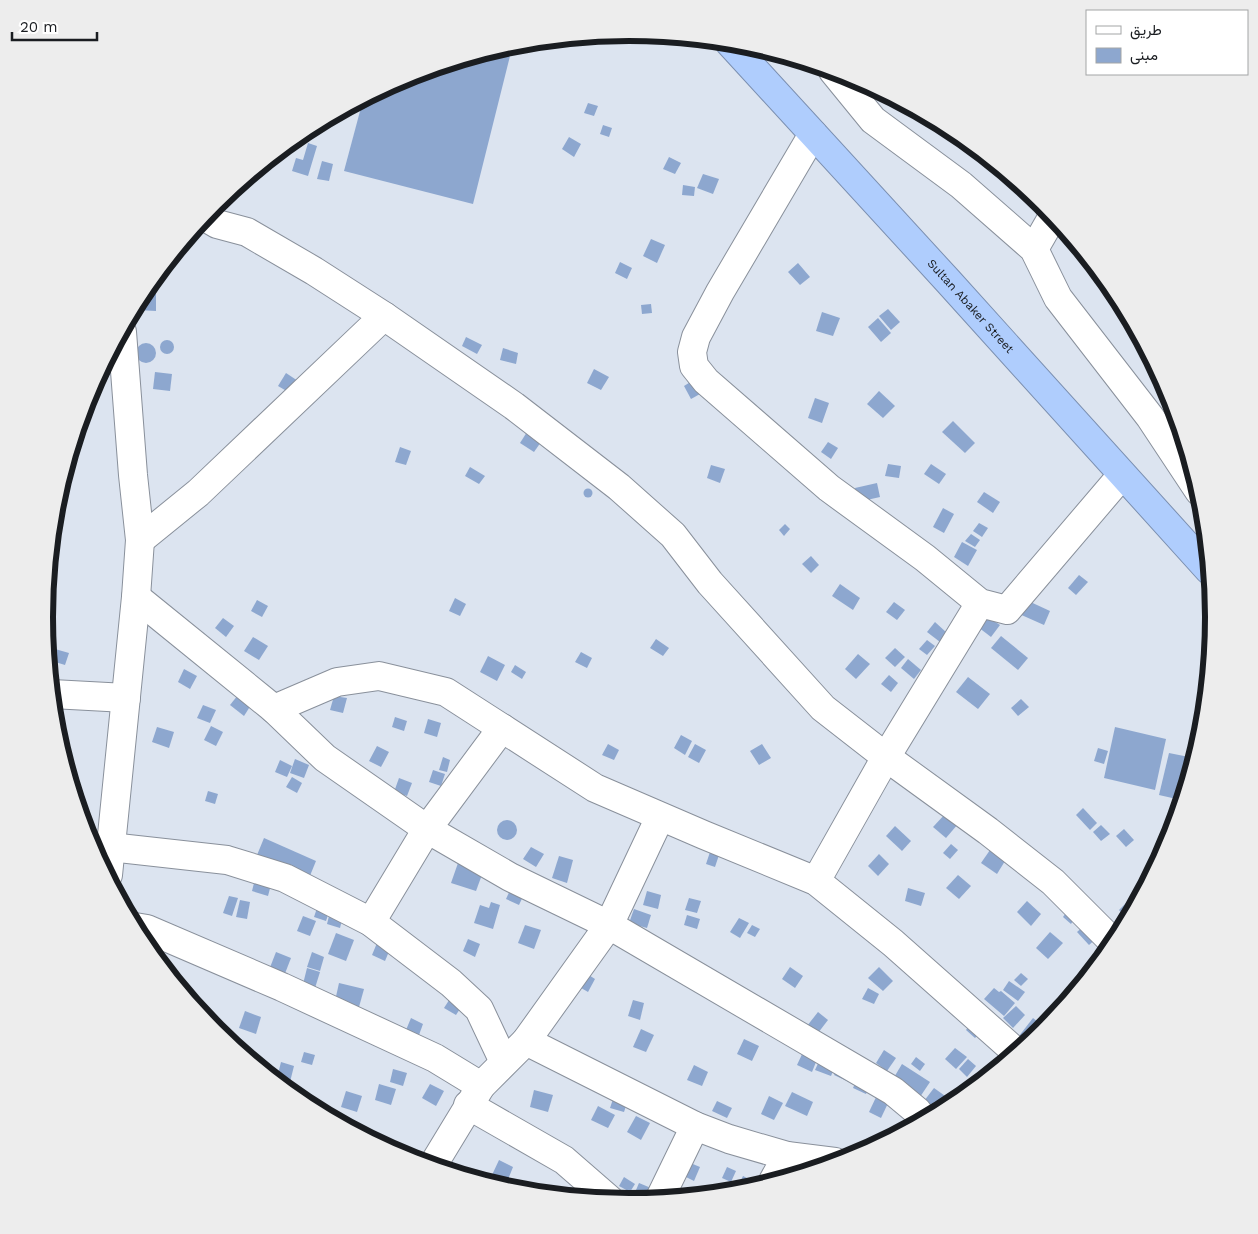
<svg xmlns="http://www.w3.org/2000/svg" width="1258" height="1234" font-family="'Work Sans',Vazirmatn,sans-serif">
  <rect width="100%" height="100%" fill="#dce4f0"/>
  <g fill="#8da7cf">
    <path d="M491,51l19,5 -37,148 -129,-33 19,-71 43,-23z"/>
    <path d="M588,103l10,3 -4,10 -10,-3z"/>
    <path d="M603,125l9,3 -3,9 -9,-3z"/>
    <path d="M569,137l12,7 -7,13 -12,-8z"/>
    <path d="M308,143l9,3 -9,30 -16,-5 4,-13 7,2z"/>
    <path d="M669,157l12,6 -6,11 -12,-5z"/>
    <path d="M322,161l11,3 -4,17 -12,-2z"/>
    <path d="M703,174l16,5 -6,15 -16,-6z"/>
    <path d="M683,185l12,2 -1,9 -12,-1z"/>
    <path d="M651,239l14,6 -8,18 -14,-7z"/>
    <path d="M620,262l12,6 -5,11 -12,-6z"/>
    <path d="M798,263l12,14 -10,8 -12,-13z"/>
    <path d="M142,294h14v17l-19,-1v-7z"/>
    <path d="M651,304l1,9 -10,1 -1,-9z"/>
    <path d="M888,309l12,13 -9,8 -12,-14z"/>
    <path d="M822,312l18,6 -7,18 -17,-5z"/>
    <path d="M878,318l13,15 -10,9 -13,-15z"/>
    <path d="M466,337l16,8 -5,9 -15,-8z"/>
    <circle cx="167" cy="347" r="7"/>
    <circle cx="146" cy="353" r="10"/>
    <path d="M503,348l15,5 -2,11 -16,-4z"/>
    <path d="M594,369l15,8 -8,13 -14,-7z"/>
    <path d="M155,372l17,2 -2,17 -17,-2z"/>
    <path d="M286,373l12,8 -8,12 -12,-7z"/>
    <path d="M692,381l8,13 -9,5 -7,-13z"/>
    <path d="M879,391l16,15 -12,12 -16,-14z"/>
    <path d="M815,398l14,5 -7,20 -14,-5z"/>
    <path d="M953,421l22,22 -10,10 -23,-21z"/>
    <path d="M77,432l6,2 -3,14 -7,-2z"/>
    <path d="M527,432l14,10 -7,10 -14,-9z"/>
    <path d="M828,442l10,6 -7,11 -10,-7z"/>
    <path d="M400,447l11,4 -5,14 -11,-3z"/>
    <path d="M888,464l13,2 -2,12 -14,-2z"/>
    <path d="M931,464l15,10 -7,10 -15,-10z"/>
    <path d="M711,465l14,4 -5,14 -13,-5z"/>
    <path d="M470,467l15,9 -6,8 -14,-8z"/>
    <path d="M877,483l3,14 -22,5 -3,-14z"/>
    <circle cx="588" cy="493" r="4.5"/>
    <path d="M984,492l16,10 -7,11 -16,-11z"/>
    <path d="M943,508l11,6 -10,19 -11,-6z"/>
    <path d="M979,523l9,5 -6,9 -9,-6z"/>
    <path d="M785,524l5,5 -6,7 -5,-6z"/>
    <path d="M971,534l9,6 -5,7 -10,-6z"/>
    <path d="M962,542l15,8 -9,16 -14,-9z"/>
    <path d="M811,556l8,9 -8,8 -9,-9z"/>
    <path d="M1079,575l9,7 -12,13 -8,-7z"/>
    <path d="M840,584l20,14 -7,12 -21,-14z"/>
    <path d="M455,598l11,6 -6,12 -11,-5z"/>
    <path d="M1024,599l26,12 -6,14 -27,-12z"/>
    <path d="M257,600l11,6 -6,11 -11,-6z"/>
    <path d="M894,602l11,8 -8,10 -11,-8z"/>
    <path d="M986,616l14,9 -9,12 -13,-10z"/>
    <path d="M223,618l11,8 -8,11 -11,-9z"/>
    <path d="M935,622l12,11 -7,9 -13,-10z"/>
    <path d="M1001,636l27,22 -10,12 -27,-22z"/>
    <path d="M253,637l15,9 -9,14 -15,-9z"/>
    <path d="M656,639l13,9 -6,8 -13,-8z"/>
    <path d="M927,640l8,6 -8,9 -8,-6z"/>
    <path d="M895,648l10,9 -10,10 -10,-9z"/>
    <path d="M55,649l14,4 -4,12 -13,-4z"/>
    <path d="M581,652l11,6 -5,10 -12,-6z"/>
    <path d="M858,654l12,10 -14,15 -11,-10z"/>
    <path d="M488,656l17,9 -8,16 -17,-9z"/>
    <path d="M908,659l13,11 -7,9 -13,-11z"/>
    <path d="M515,665l11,7 -4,7 -11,-7z"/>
    <path d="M184,669l13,7 -7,13 -12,-7z"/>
    <path d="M889,675l9,8 -7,9 -10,-8z"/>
    <path d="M968,677l22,17 -12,15 -22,-17z"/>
    <path d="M238,695l13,10 -7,11 -14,-11z"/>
    <path d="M334,696l13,2 -4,15 -13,-3z"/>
    <path d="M1021,699l8,8 -11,9 -7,-8z"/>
    <path d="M203,705l13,5 -6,13 -13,-5z"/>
    <path d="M395,717l12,4 -3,10 -12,-4z"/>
    <path d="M428,719l13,4 -4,14 -13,-4z"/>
    <path d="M1194,724l9,3 -4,13 -9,-4z"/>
    <path d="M211,726l12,6 -7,14 -12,-6z"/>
    <path d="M157,727l17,5 -5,16 -17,-6z"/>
    <path d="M1115,727l51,12 -11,51 -51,-12z"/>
    <path d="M681,735l11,6 -7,14 -11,-7z"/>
    <path d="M608,744l11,6 -5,10 -12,-5z"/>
    <path d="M695,744l11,6 -7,13 -11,-6z"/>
    <path d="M762,744l9,14 -12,7 -9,-14z"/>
    <path d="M377,746l12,6 -8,15 -12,-6z"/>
    <path d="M1098,748l10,3 -4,13 -10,-3z"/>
    <path d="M1169,753l25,5 -13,42 -22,-5z"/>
    <path d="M443,757l7,3 -3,12 -8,-2z"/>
    <path d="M295,759l14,6 -5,13 -14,-5z"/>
    <path d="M280,760l12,6 -5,11 -12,-5z"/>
    <path d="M433,770l12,4 -4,12 -12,-4z"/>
    <path d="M292,777l10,6 -5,10 -11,-6z"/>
    <path d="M399,778l13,5 -5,13 -13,-4z"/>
    <path d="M208,791l10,3 -3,10 -10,-3z"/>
    <path d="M1083,808l14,15 -7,7 -14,-15z"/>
    <path d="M946,813l12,11 -12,14 -13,-11z"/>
    <circle cx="507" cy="830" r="10"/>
    <path d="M1101,825l9,9 -9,7 -8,-9z"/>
    <path d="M895,826l16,15 -9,10 -16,-15z"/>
    <path d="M1124,829l10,11 -8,7 -10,-11z"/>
    <path d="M264,838l52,23 -9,22 -52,-23z"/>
    <path d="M951,844l7,6 -8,9 -7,-6z"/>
    <path d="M531,847l13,7 -8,13 -13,-8z"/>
    <path d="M990,850l15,11 -8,13 -16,-11z"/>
    <path d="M710,852l9,3 -4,12 -9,-3z"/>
    <path d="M879,854l10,10 -11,12 -10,-10z"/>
    <path d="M559,856l14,4 -6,23 -15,-5z"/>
    <path d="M458,863l25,9 -7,19 -25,-8z"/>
    <path d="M251,870l22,7 -5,19 -16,-5 2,-8 -6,-2z"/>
    <path d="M958,875l13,11 -12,13 -13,-11z"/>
    <path d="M512,886l13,6 -6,13 -13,-6z"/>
    <path d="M908,888l17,5 -4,13 -16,-5z"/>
    <path d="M647,891l14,4 -3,14 -15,-4z"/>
    <path d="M229,896l9,2 -6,18 -9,-3z"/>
    <path d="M689,898l12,3 -4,12 -12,-3z"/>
    <path d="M240,900l10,2 -3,17 -11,-2z"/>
    <path d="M1027,901l14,13 -10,12 -14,-14z"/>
    <path d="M1128,901l6,6 -7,12 -8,-9z"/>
    <path d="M491,902l9,3 -7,24 -19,-6 6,-18 9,3z"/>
    <path d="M318,905l12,4 -4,12 -12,-4z"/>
    <path d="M634,909l17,6 -4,13 -18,-5z"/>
    <path d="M1068,910l8,6 -5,8 -8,-7z"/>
    <path d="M330,912l13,4 -3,12 -13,-4z"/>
    <path d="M687,915l13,4 -3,10 -13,-4z"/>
    <path d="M303,916l13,5 -6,15 -13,-5z"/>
    <path d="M739,918l10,5 -9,15 -10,-6z"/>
    <path d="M1086,924l12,13 -9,8 -12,-13z"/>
    <path d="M525,925l16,5 -7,19 -16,-6z"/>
    <path d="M752,925l8,4 -5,8 -8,-4z"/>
    <path d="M1050,932l13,11 -15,16 -12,-11z"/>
    <path d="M336,933l18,7 -8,21 -18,-7z"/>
    <path d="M468,939l12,5 -5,13 -12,-6z"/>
    <path d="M377,943l13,6 -5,12 -13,-6z"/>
    <path d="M276,952l15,6 -7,18 -15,-6z"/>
    <path d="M312,952l12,5 -4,14 -13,-4z"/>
    <path d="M790,967l13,9 -8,12 -13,-9z"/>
    <path d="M879,967l14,14 -10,10 -15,-13z"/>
    <path d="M307,968l13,4 -5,16 -12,-4z"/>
    <path d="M584,972l11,7 -7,13 -12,-7z"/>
    <path d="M1021,973l7,6 -7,7 -7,-6z"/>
    <path d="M1009,981l16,11 -7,9 -15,-11z"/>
    <path d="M339,983l25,6 -5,18 -24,-6z"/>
    <path d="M868,988l11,6 -5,10 -12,-5z"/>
    <path d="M994,988l5,4 2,-1 14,12 -11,13 -20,-17z"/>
    <path d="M451,997l12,7 -7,11 -12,-7z"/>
    <path d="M633,1000l11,3 -4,17 -12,-4z"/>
    <path d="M1016,1006l9,9 -12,13 -10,-10z"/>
    <path d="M245,1011l16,6 -5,17 -17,-6z"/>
    <path d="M818,1012l10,8 -10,13 -11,-7z"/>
    <path d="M411,1018l12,6 -4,11 -13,-5z"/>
    <path d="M1033,1018l10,8 -15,16 -9,-6z"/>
    <path d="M972,1022l10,9 -7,7 -9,-8z"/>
    <path d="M641,1029l13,6 -8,17 -13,-5z"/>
    <path d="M744,1039l15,7 -7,15 -15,-7z"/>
    <path d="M955,1048l12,9 -11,12 -11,-10z"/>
    <path d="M804,1050l14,7 -6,15 -15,-7z"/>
    <path d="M884,1050l12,8 -9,13 -11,-8z"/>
    <path d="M304,1052l11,3 -3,10 -11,-3z"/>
    <path d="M821,1057l15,7 -5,12 -16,-6z"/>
    <path d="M916,1057l9,7 -5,7 -9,-7z"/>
    <path d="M968,1059l8,7 -9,11 -8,-8z"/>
    <path d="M281,1062l13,4 -4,16 -13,-4z"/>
    <path d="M902,1064l28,18 -10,15 -27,-18z"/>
    <path d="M694,1065l14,7 -6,14 -15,-6z"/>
    <path d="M839,1066l14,6 -4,10 -15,-7z"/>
    <path d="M393,1069l14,4 -4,13 -13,-4z"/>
    <path d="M858,1077l13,7 -5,10 -13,-6z"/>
    <path d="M379,1084l17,5 -5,16 -16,-5z"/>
    <path d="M430,1084l14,7 -8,15 -14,-8z"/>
    <path d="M934,1088l14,10 -10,13 -14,-10z"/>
    <path d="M534,1090l19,5 -5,17 -18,-5z"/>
    <path d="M346,1091l16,5 -5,16 -16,-5z"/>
    <path d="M792,1092l21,10 -6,14 -22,-10z"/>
    <path d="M878,1093l12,6 -9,19 -12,-6z"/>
    <path d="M614,1096l14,4 -4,12 -14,-4z"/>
    <path d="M769,1096l14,7 -9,17 -13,-6z"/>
    <path d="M717,1101l15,7 -5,10 -15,-7z"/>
    <path d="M598,1106l17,9 -7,13 -17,-8z"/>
    <path d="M636,1116l14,7 -9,17 -14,-8z"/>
    <path d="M384,1142l32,13 -2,5 -9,-3 -22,-12z"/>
    <path d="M499,1160l14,7 -6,15 -15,-7z"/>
    <path d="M688,1162l12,5 -6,14 -12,-6z"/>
    <path d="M727,1167l9,4 -5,11 -9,-4z"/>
    <path d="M743,1176l12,6 -3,5 -13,4 -3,-1z"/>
    <path d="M624,1177l11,7 -5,8 -11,-6z"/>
    <path d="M639,1183l12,5 -6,12h-5l-7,-3z"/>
    <path d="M512,1184l20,7v1l-22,-3z"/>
  </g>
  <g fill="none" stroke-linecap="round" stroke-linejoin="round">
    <defs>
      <g id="minor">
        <path d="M833,71l40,49 88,65 73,64 24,49 92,119 49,74"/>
        <path d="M813,134l-93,158 -24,45 -4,15 2,14 12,15 123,107 96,70 55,45 27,7 115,-135"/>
        <path d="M1034,249l19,-33"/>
        <path d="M384,316l130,90 105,81 54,48 37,48 113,125 63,49 102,74 65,51 61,61"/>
        <path d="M140,540l58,-47 186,-177 -70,-45 -67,-39 -30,-8 -12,-7"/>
        <path d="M136,597l138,112 51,49 102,71 83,48 99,48 284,166 24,20 6,8"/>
        <path d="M52,694l74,4"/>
        <path d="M274,709l63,-27 42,-6 67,16 149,96 109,47 112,46 77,62 123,109"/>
        <path d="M110,847l117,13 58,18 86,44 80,61 28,26 25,53"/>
        <path d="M108,875l28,-278 4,-57 -7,-65 -11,-143"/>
        <path d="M816,881l70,-124 94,-154"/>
        <path d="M371,922l56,-93 75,-101"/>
        <path d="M135,927l12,2 135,58 153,71 46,28"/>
        <path d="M526,1041l169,85 34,13 58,17 48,6"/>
        <path d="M468,1105l96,55 46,40"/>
        <path d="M433,1165l48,-79 45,-45 83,-116 51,-108"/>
        <path d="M773,1181l14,-25"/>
        <path d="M660,1198l35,-72"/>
      </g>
      <g id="highway">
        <path id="s1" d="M729,42l219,239 261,289"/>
      </g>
    </defs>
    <use href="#minor" stroke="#89909b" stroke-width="30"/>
    <use href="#highway" stroke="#7b8fb0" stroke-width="30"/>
    <use href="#minor" stroke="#fff" stroke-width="28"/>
    <use href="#highway" stroke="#afcdfd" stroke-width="28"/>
  </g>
  <g text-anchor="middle" stroke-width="5" stroke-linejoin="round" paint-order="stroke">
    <g font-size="12" fill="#1a1d21" stroke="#fff">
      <text dy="4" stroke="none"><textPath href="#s1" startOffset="358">Sultan Abaker Street</textPath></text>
    </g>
  </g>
  <path d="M0 0H1258V1234H0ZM53 617a576 576 0 1 1 1152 0a576 576 0 1 1-1152 0Z" fill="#ededed" fill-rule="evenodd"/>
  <path fill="none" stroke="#1a1d21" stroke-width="6" d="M53 617a576 576 0 1 1 1152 0a576 576 0 1 1-1152 0Z"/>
  <rect x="1086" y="10" width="162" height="65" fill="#ffffff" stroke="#a3a5a6"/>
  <rect x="1096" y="26" width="25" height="8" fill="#ffffff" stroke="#a3a5a6"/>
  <text x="1130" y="35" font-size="15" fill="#1a1d21">طريق</text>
  <rect x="1096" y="48" width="25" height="15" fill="#8da7cf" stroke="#a3a5a6"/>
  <text x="1130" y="60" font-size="15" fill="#1a1d21">مبنى</text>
  <path d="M12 32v8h85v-8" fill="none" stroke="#1a1d21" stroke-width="2.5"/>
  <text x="20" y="32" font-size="15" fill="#1a1d21" stroke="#ffffff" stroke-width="4" paint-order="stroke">20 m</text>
</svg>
